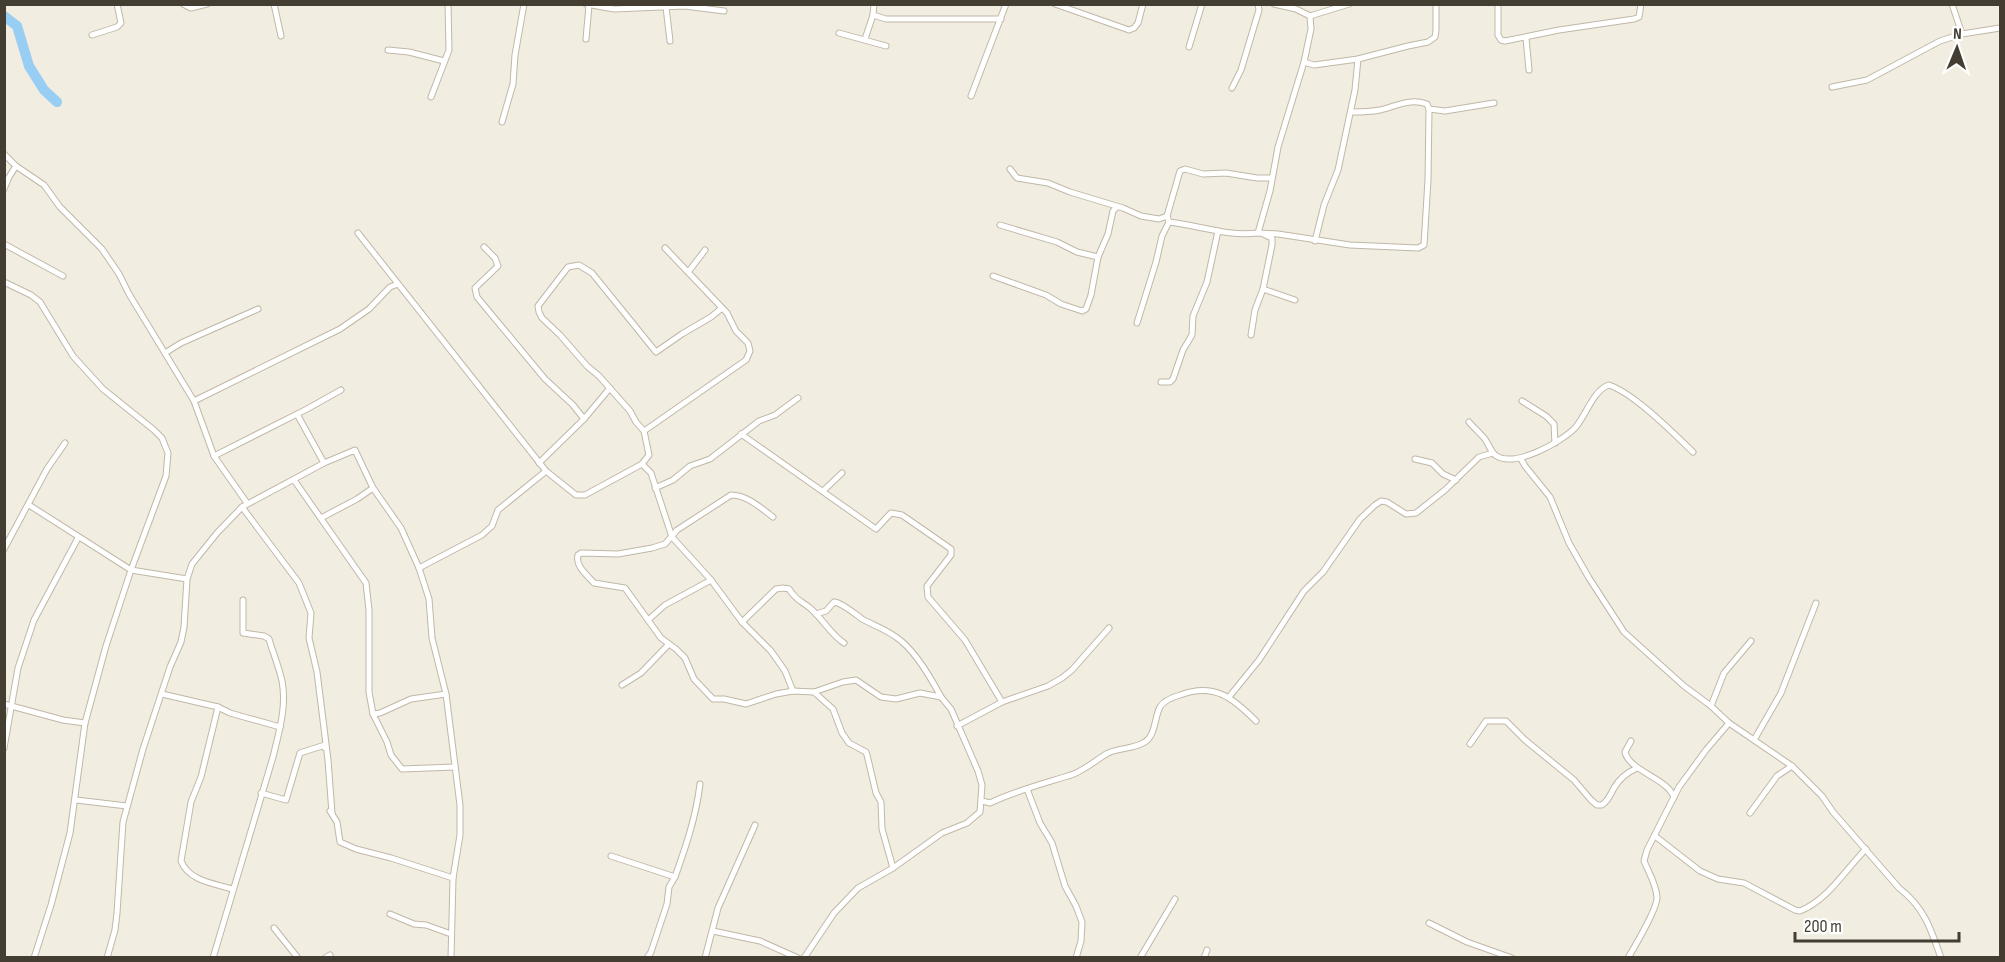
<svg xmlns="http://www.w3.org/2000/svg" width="2005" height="962" font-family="'Sofia Sans Condensed',sans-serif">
  <rect width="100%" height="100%" fill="#f2ede1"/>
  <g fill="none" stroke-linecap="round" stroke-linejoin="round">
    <path stroke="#98cdf4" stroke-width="10" d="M4,16l13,10 12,40 15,24 13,12"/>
    <defs>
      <g id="minor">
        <path d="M183,4l8,4 16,-4"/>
        <path d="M274,4l7,32"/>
        <path d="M586,4l28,5 71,-3 39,5"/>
        <path d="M1055,4l74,26 5,-2 4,-5 5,-19"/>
        <path d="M1274,4l22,5 14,7 39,-12"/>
        <path d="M1498,4v31l3,5 4,1 54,-11 75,-11 5,-2 2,-13"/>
        <path d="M1952,4l10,30"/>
        <path d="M666,7l4,34"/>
        <path d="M873,15l13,4h115"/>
        <path d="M839,33l47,13"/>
        <path d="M92,35l25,-8 4,-4 -4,-19"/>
        <path d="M1526,38l3,32"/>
        <path d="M586,39l3,-34"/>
        <path d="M865,39l8,-24 1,-11"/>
        <path d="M1189,47l13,-43"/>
        <path d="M388,50l21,2 35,9"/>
        <path d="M1304,62l10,3 44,-6 50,-13 20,-4 7,-5 1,-7v-26"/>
        <path d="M1832,87l35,-7 73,-39 22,-7 38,-6"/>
        <path d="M1232,88l9,-18 18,-60 -1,-6"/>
        <path d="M971,96l35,-92"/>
        <path d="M431,97l18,-47 -1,-46"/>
        <path d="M1351,112c9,0 19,0 29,-2 17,-4 29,-12 47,-6l2,5 16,2 49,-8"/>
        <path d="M502,122l11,-38 2,-29 9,-51"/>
        <path d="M4,154l12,12 28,19 16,22 42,42 17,25 10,20 65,107 20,55 33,47"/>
        <path d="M1010,169l7,9 31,5 22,9 53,16 18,8 18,3 8,-3 2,6"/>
        <path d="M4,189l5,-12 7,-11"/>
        <path d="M1167,216l13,-45 5,-2 18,5 23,-1 31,5h14"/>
        <path d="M1000,225l57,17 20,10 21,5"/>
        <path d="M358,233l188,238 30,24h9l57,-31 7,-9 -5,-24 -8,-9 -6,-11 -31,-35 -12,-10 -27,-31 -18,-17 -3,-6 -1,-6 30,-39 11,-2 13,8 64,79 26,-18 29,-17 11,-9"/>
        <path d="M1258,233l20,1 72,11 68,3 6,-3 4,-65 1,-71"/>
        <path d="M1315,241l9,-36 14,-35 17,-80 3,-31"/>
        <path d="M4,244l59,32"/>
        <path d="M484,247l11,11 3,8 -23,22 2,9 68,82 28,26 11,14"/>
        <path d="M689,271l16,-21"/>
        <path d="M993,276l53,19 15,9 21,7 4,-2 5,-14 7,-38 10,-23 5,-23 4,-4"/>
        <path d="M4,282l27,13 9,7 33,54 30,33 51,41 8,8 6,15 -2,23 -35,94 -25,76 -21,77 -15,110 -19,72 -17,53"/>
        <path d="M1263,289l32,11"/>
        <path d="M1137,323l19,-61 6,-26 7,-14c29,3 59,15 89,11l12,-42 8,-44 26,-85 7,-33 -1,-13"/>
        <path d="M1251,335l4,-25 8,-21 9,-44v-7l-9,-4"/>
        <path d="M165,353l16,-10 77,-34"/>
        <path d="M1161,382h9l3,-3 10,-29 9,-15 1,-19 14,-34 11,-51"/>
        <path d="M194,401l146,-72 29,-20 21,-22 8,-3"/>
        <path d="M1522,401l24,15 8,8 1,19"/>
        <path d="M297,414l27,49"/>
        <path d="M1469,422c5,6 11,11 16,17 3,5 6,12 10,16 19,14 66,-13 80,-27 11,-12 18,-38 34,-43 26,9 64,48 84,67"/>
        <path d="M644,431l102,-71 4,-9 -2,-8 -12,-12 -9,-18 -62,-65"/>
        <path d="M741,434l135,95 15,-16 11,2 49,34v6l-24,31 1,11 37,43 37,62"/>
        <path d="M214,456l93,-47 34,-19"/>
        <path d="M1415,459l17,4 11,11 13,6"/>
        <path d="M1521,459l4,7 25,31 19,46 20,35 35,54 60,54 27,20 18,17 63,43 30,30 11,16 66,76c25,19 32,41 42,70"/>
        <path d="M539,463l45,-44 26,-31"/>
        <path d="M642,464l9,9 21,64 39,43 31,42 29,29 14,20 8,20"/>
        <path d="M294,480l72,103 3,27v82l4,22 14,28 4,13 11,14 53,-2"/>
        <path d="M655,488l18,-8 17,-14 20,-7 49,-38 16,-6 23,-17"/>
        <path d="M823,491l19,-18"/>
        <path d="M29,505l102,65 56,9"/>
        <path d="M242,507l57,76 12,30 -2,25 8,34 11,88 4,53"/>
        <path d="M773,517c-12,-9 -26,-22 -42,-22l-54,35 -12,14 -13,4 -34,6 -37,-1 -3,2c-3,11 9,20 16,28l31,5 36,50 15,11 9,9 9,21 19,20h11l22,5 30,-10 17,-3 21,1 29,-10 13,-2 25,17 15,2 24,-6 21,4 10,12 27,62 4,14 -2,27 -13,11 -25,10 -49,35 -35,20 -24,25 -30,45"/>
        <path d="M321,518l36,-19 16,-11"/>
        <path d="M4,549l43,-80 18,-26"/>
        <path d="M419,568l63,-33 10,-9 6,-16 48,-39"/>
        <path d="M816,614l10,-3 8,-9 4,1c9,4 16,10 24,16 11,6 23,10 34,18 18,12 35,41 45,60"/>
        <path d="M648,620l17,-15 46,-25"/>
        <path d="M742,622l34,-33 7,-1 6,1c8,12 11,11 21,19 13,11 20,26 34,35"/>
        <path d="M622,685l19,-12 28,-29"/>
        <path d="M814,692l19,17 9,24 7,10 17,9 1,3 9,38 5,9 1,27 11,39"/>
        <path d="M162,694l56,13 12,6 50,14"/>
        <path d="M1229,697l30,-37 45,-69 19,-19 37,-53 15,-14 6,-4 6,1 19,12 10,-1 29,-23 34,-33 14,-4"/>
        <path d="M4,704l59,16 22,3"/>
        <path d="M1711,706l13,-33 27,-32"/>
        <path d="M218,707l-17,70 -10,25 -10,59c8,20 32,22 51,28"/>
        <path d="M373,714l7,-1 31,-14 35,-5"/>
        <path d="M957,726l45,-24 46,-16 14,-8 10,-8 37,-42"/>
        <path d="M1754,740l27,-47 35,-90"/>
        <path d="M1631,741l-6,11c4,19 42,26 49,45"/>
        <path d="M1470,744l16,-23h20l19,19 49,40 17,20 6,5h5c7,-5 8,-10 12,-17 5,-9 14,-16 23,-20"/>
        <path d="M4,748l14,-80 16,-48 44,-82"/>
        <path d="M1027,789l13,34 12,20 13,43 11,20 6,16 -1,19 -5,17"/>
        <path d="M261,793l25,7 14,-47 25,-8v3"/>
        <path d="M76,800l51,6"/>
        <path d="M982,801l8,2c25,-12 52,-19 78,-27 15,-4 26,-15 40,-23 11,-5 24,-4 35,-10 13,-6 11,-25 17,-36 4,-7 13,-10 20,-12 34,-13 53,3 76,26"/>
        <path d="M330,811l7,11 3,20 16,7 35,9 62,20"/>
        <path d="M1750,813l27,-37 15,-10"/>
        <path d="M1655,836l45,35 18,8 26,4 51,27 5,1c28,-11 45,-41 66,-62"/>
        <path d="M611,856l64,21 -6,10 -2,17 -16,48 -4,6"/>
        <path d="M675,877c11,-31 21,-60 25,-93"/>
        <path d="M390,914l24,10 12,1 25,9"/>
        <path d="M1429,923l38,19 45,16"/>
        <path d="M274,928l24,30"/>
        <path d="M713,931l47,10 38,17"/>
        <path d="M107,958l8,-28 2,-17 6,-91 20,-73 27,-82 11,-25 3,-15 3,-48 5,-15 25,-31 25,-26 82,-44 31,-13 18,38 28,40 18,40 10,31 3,39 14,56 14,111v30l-7,43 -2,80"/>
        <path d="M213,958l60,-201c6,-25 14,-51 9,-76 -3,-14 -9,-28 -13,-42l-5,-3 -21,-3v-33"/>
        <path d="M325,958l5,-3"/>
        <path d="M705,958l13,-50 37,-83"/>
        <path d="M1140,958l35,-59"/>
        <path d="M1204,958l3,-8"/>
        <path d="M1628,958c7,-12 30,-50 29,-61 -1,-13 -8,-24 -13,-36l3,-11 32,-63 27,-37 23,-27"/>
      </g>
    </defs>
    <use href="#minor" stroke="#c0b8a7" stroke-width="7"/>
    <use href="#minor" stroke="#fff" stroke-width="5"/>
  </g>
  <rect width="2005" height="962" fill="none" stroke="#433d32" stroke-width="12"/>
  <g transform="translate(1957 48) rotate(2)" stroke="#ffffff" stroke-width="4.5" paint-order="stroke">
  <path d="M0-4.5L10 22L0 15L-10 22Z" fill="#433d32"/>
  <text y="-9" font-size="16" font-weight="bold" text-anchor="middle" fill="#433d32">N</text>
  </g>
  <path d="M1795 932v9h164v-9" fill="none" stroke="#433d32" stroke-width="3"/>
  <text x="1804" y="932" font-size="18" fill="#433d32" stroke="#ffffff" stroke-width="4.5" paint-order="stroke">200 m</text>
</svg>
